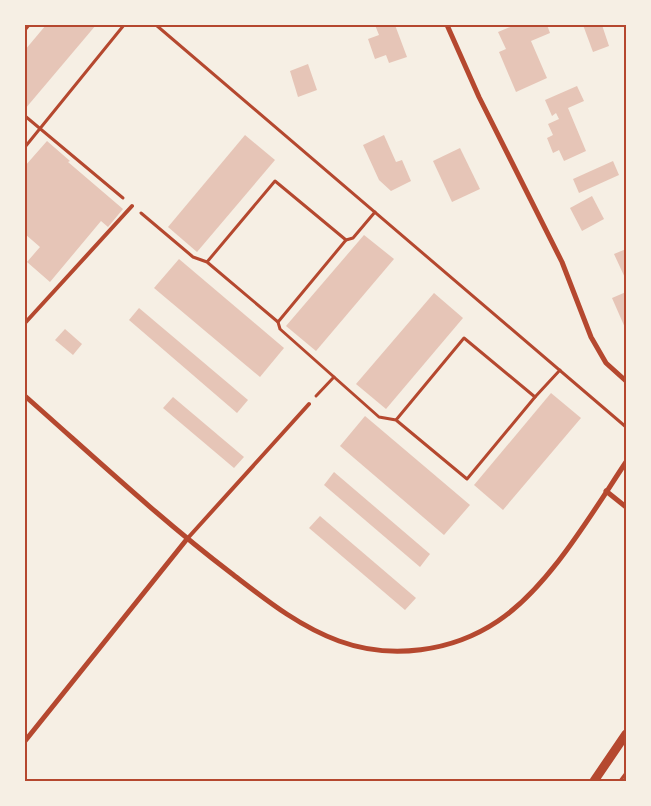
<svg xmlns="http://www.w3.org/2000/svg" width="651" height="806" font-family="Spectral,serif">
  <rect width="100%" height="100%" fill="#f6efe4"/>
  <g fill="#e6c5b7">
    <path d="M46,25h50l-71,84v-59z"/>
    <path d="M375,25h20l12,32 -18,6 -3,-8 -11,4 -7,-20 11,-4z"/>
    <path d="M515,25h32l3,8 -19,8 16,37 -31,14 -17,-40 7,-3 -8,-17z"/>
    <path d="M583,25h19l7,21 -16,6z"/>
    <path d="M308,64l9,26 -19,7 -8,-26z"/>
    <path d="M577,86l7,15 -16,7 18,43 -22,10 -5,-11 -6,3 -6,-15 6,-3 -5,-11 11,-5 -3,-6 -4,3 -7,-16z"/>
    <path d="M245,135l30,25 -78,92 -29,-25z"/>
    <path d="M384,135l12,27 6,-2 9,21 -20,10 -12,-11 -16,-35z"/>
    <path d="M47,141l23,20 -2,1 55,47 -15,18 -7,-6 -51,61 -23,-20 13,-15 -15,-13v-68z"/>
    <path d="M460,148l20,41 -28,13 -19,-41z"/>
    <path d="M613,161l6,14 -40,18 -6,-14z"/>
    <path d="M592,196l12,23 -22,12 -12,-23z"/>
    <path d="M364,235l30,24 -78,92 -30,-25z"/>
    <path d="M626,249v31l-12,-26z"/>
    <path d="M179,259l105,89 -24,29 -106,-89z"/>
    <path d="M626,292v38l-14,-32z"/>
    <path d="M434,293l29,25 -77,91 -30,-25z"/>
    <path d="M139,308l109,92 -11,13 -108,-93z"/>
    <path d="M65,329l17,15 -9,11 -18,-15z"/>
    <path d="M551,393l30,25 -78,92 -29,-25z"/>
    <path d="M173,397l71,60 -10,11 -71,-60z"/>
    <path d="M365,416l105,89 -26,30 -104,-89z"/>
    <path d="M334,472l96,82 -10,13 -96,-82z"/>
    <path d="M320,516l96,82 -11,12 -96,-82z"/>
  </g>
  <g fill="none" stroke-linecap="round" stroke-linejoin="round">
    <g stroke="#b5482f" stroke-width="3">
      <path d="M156,25l470,402"/>
      <path d="M25,30l4,-5"/>
      <path d="M25,116l98,82"/>
      <path d="M25,147l99,-122"/>
      <path d="M141,213l52,44 14,5 71,60 68,-82 -71,-59 -68,81"/>
      <path d="M346,240l7,-2 22,-26"/>
      <path d="M278,322l2,7 99,88 17,3 71,59 68,-82 -71,-59 -68,82"/>
      <path d="M316,396l18,-19"/>
      <path d="M535,397l25,-27"/>
      <path d="M620,781l6,-8"/>
    </g>
    <g stroke="#b5482f" stroke-width="4">
      <path d="M25,323l107,-117"/>
      <path d="M187,539l122,-135"/>
    </g>
    <g stroke="#b5482f" stroke-width="5">
      <path d="M447,25l32,72 83,165 29,75 15,26 20,18"/>
      <path d="M25,396c68,60 134,122 206,177 34,26 67,53 108,68 52,19 113,11 159,-20 51,-34 94,-108 128,-159"/>
      <path d="M606,491l20,16"/>
      <path d="M25,741l162,-202"/>
    </g>
    <path stroke="#b5482f" stroke-width="9" d="M594,781l32,-47"/>
  </g>
  <rect width="651" height="806" fill="none" stroke="#f6efe4" stroke-width="52"/>
  <rect x="26" y="26" width="599" height="754" fill="none" stroke="#b5482f" stroke-width="2"/>
</svg>
